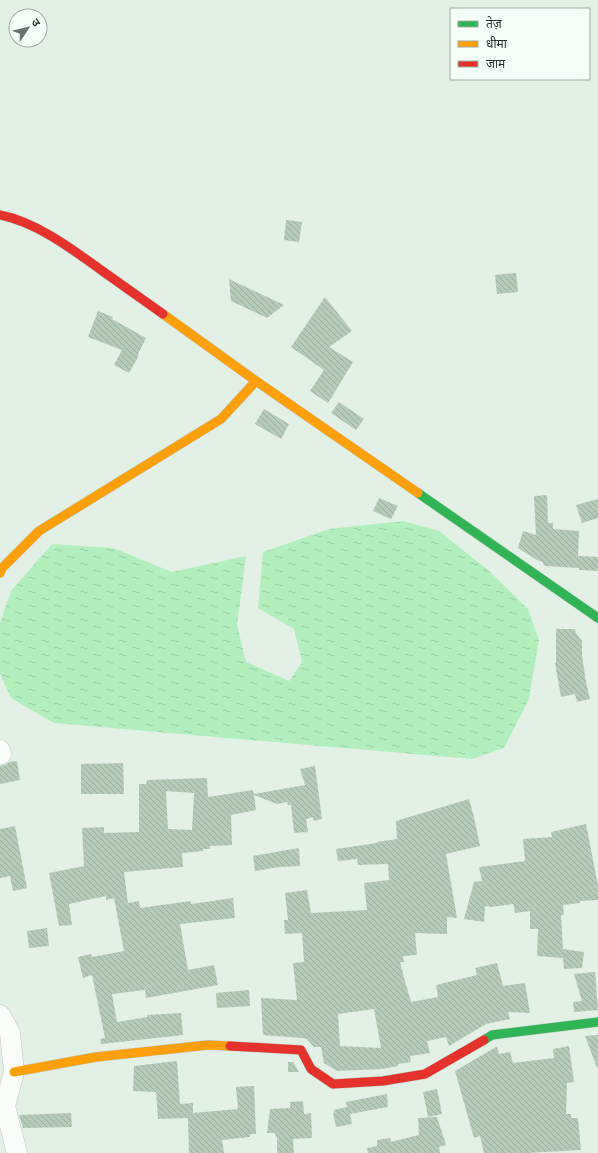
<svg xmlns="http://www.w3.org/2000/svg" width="598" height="1153" font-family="'Space Grotesk','Noto Sans Devanagari',sans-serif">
  <defs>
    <pattern id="water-ripples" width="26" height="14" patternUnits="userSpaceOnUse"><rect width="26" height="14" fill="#b2eebe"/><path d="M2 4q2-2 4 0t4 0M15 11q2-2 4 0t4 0" fill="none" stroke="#99cda3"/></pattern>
    <pattern id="building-back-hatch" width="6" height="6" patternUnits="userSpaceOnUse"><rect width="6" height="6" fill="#b5cab9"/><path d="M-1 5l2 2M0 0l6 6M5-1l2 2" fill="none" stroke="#9cae9f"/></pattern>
  </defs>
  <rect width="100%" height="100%" fill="#e3f0e5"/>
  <path fill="url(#water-ripples)" d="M403,521l36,10 49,39 40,39 11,31 -10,59 -25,49 -32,11 -418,-36 -43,-25 -11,-24v-51l11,-32 41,-47 61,4 59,24 74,-16 -9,69 9,37 43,19 13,-19 -8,-33 -36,-21 5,-56 66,-23z"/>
  <g fill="url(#building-back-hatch)" fill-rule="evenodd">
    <path d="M286,220l16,2 -3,20 -15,-2z"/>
    <path d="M516,273l2,19 -21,2 -2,-19z"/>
    <path d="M229,279l55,26 -17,13 -36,-17z"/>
    <path d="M325,297l27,34 -23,16 24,15 -25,41 -18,-12 14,-21 -33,-23z"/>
    <path d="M98,311l15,6 -1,2 34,19 -8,16v3l-9,16 -15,-8 8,-15 -34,-13z"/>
    <path d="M339,402l25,17 -8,11 -25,-17z"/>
    <path d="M264,409l25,15 -8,15 -26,-15z"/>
    <path d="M547,495l1,28h5v6l26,2 -1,25 20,1v14l-19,-1v-2l-34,-2 -2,-2v-2l-6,-2 -19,-12 5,-17 13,4 -2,-39z"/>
    <path d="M379,498l19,8 -7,13 -18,-8z"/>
    <path d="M598,499v19l-16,5 -6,-18z"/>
    <path d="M556,629h19l1,4 6,8v14l4,27 4,17 -13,3 -2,-8 -14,3 -6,-34h1z"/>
    <path d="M17,761l3,19 -20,4v-18l7,-2 2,-2z"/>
    <path d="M123,763l1,31h-43v-30z"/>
    <path d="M315,766l7,53 -8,2 -1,-4 -7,2 2,13 -14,1 -3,-28h-3l-1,-3 -10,2 -23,-9 2,15 -25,5 1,30 -22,1v3h-7v2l-21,2 1,14 -59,5 4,31 11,-2 1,7 51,-7v3l42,-6 2,20 -55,6 8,46 26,-5 4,20 -72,13 -1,-8 -33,4 5,28 30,-5v-2l34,-2 2,22 -82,9 -1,-5 5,-1 -13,-63 -9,3 -5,-21 13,-3 1,3 32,-6 -10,-53 -8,2v-4l-37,8 3,21 -13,1 -10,-53 35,-7 -2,-38 22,-1v6l35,-1v-48h7l1,-4 60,-2 1,19 45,-7 1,4 51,-9 -5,-16zM166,791l28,2 -2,37 -24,-1z"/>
    <path d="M469,799l5,18 6,29 -34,8 11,64 -10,-1v17l-32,-1 2,22 -14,1 1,6h-4l6,23 5,17 27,-5 -2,-12 41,-10 -2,-7 22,-5 6,23 22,-3 5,30 -22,-1 2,7 -24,5 -37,22 -3,-9 -19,4 3,12 -20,3 1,6 -13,2v2l-16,3 -45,2 -13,-8 -3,-16h-7l-7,-8 -5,-1 -39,-3 -2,-37 36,2 -4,-37 11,-1 -2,-29 -17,1 -1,-14h4l-3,-27 22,-3 4,23 56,-3 -3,-27 25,-3 -1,-16 -30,1 -1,-6 -19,2 -2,-12 41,-6v-1l20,-3 -1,-18zM374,1009l7,39 -41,-2 -2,-32z"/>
    <path d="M586,824l12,61v15l-18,1v2l-17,2 1,10h-3l2,34 21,3 -2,16 -18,1 -1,-11 -26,-2 1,-27h-8v-18l-15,2 -2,-9 -22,3 -6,-1 -1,16 -20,-3 10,-37 8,-1 -3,-14 46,-6 -2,-22 29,-2 -1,-5z"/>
    <path d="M15,826l12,62 -14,3 -3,-15 -10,2v-49z"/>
    <path d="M299,848l1,18 -21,1 -24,4 -2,-15z"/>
    <path d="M47,928l2,18 -20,2 -2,-17z"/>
    <path d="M595,972l3,38 -24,2 -1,-10 9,-1 -8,-27z"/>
    <path d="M249,990l1,16 -33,2 -1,-15z"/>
    <path d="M598,1035v33h-1l-12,-32z"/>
    <path d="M569,1046l5,36 -7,1 -1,31h5v4h7l3,32 -54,3h-43l-4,-17 -6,2 -19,-67 41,-24h1l2,7 11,-2 3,11 41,-5 -1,-9z"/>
    <path d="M177,1061l3,43 13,-1v10l45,-4 -2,-22 18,-1 2,48h-6v3l-28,3 2,13h-35l-1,-35 -30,1 -2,-27 -23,-1 1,-25z"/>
    <path d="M288,1062h5l6,10h-11z"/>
    <path d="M437,1089l5,25 -14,3 -5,-25z"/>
    <path d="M387,1094l1,13 -38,7 2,10 -16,3 -3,-14h1v-3l13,-3 -1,-5z"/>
    <path d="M303,1101l1,13 7,-1 1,25 -19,1 1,14h-17v-16h-1l-1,-4h-8l3,-24 20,-1v-6z"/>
    <path d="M71,1113l1,14 -49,1 -4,-13z"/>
    <path d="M437,1117l9,28 -7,2 1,6h-72l-1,-5 10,-2v-6l13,-2 1,4 28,-7 -1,-17z"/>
  </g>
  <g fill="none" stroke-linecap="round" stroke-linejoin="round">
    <defs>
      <g id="street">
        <path d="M0,750l1,4h-1"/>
        <path d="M0,1015l10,18 4,39 -9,34 12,47"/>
      </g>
      <g id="fast">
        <path d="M418,493l180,125"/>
        <path d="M484,1040l8,-5 106,-13"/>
      </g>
      <g id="slow">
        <path d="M163,314l93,67 162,112"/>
        <path d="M0,573l2,-5 37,-37 182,-112 35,-38"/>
        <path d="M14,1072l82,-15 112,-12 22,1"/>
      </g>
      <g id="jam">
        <path d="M0,215c36,7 72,34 101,55 21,15 42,30 62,44"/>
        <path d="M230,1046l71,4 10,19 22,15 50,-3 42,-7 59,-34"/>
      </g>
    </defs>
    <use href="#street" stroke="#bfcac1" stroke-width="21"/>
    <use href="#fast" stroke="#bfcac1" stroke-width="10"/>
    <use href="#slow" stroke="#bfcac1" stroke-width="10"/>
    <use href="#jam" stroke="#bfcac1" stroke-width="10"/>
    <use href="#street" stroke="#fbfdfb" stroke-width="20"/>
    <use href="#fast" stroke="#30b455" stroke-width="9"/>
    <use href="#slow" stroke="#ff9f0a" stroke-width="9"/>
    <use href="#jam" stroke="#e5322d" stroke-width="9"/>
  </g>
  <rect x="450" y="8" width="140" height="72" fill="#f4fef6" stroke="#a3aca5"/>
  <rect x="458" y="21" width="20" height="6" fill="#30b455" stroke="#a3aca5"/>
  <text x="486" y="28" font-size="12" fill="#29322b">तेज़</text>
  <rect x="458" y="41" width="20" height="6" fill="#ff9f0a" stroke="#a3aca5"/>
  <text x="486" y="48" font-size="12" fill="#29322b">धीमा</text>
  <rect x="458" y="61" width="20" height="6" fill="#e5322d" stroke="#a3aca5"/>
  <text x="486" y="68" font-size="12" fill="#29322b">जाम</text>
  <g transform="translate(28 28) rotate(55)"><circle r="19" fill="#f4fef6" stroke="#a3aca5"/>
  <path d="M0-3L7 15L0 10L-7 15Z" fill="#6a746c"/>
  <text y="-6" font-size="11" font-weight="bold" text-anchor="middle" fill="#29322b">उ</text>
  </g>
</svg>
